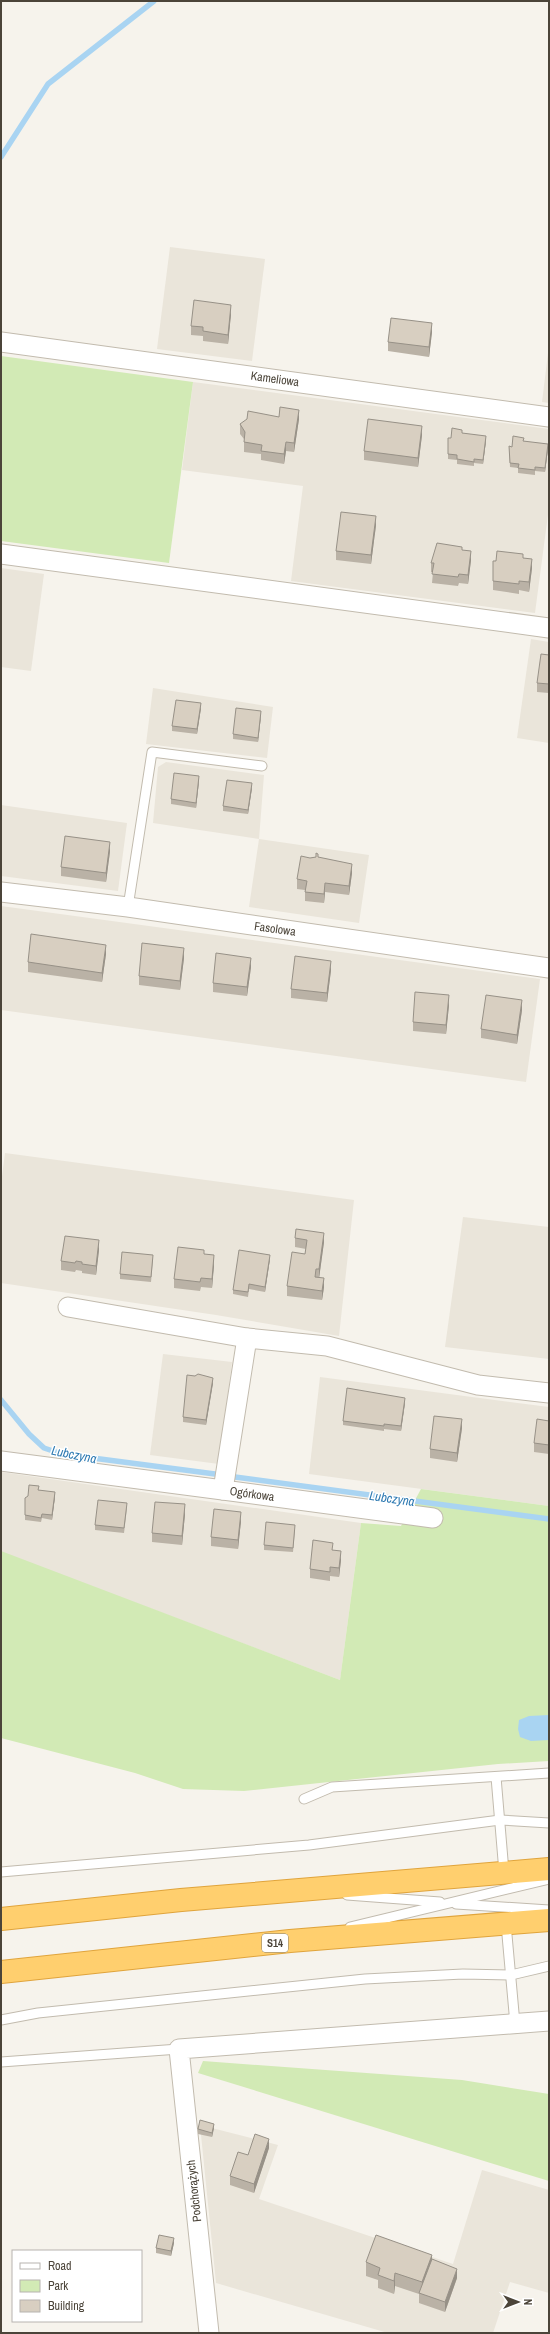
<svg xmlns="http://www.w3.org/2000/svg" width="550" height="2334" font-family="'Archivo Narrow',sans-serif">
  <rect width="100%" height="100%" fill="#f6f3ec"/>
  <g fill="#eae5da">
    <path d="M170,247l95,12 -13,102 -95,-12z"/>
    <path d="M549,345v58l-7,-1z"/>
    <path d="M193,382l356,47v78l-14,106 -244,-32 12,-95 -121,-16z"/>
    <path d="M1,568l43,6 -13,97 -30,-4z"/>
    <path d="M531,639l18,3v101l-32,-5z"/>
    <path d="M153,688l120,19 -6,51 -121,-14z"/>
    <path d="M166,762l98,13 -5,64 110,16 -10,68 -110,-16 10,-68 -106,-16 5,-56z"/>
    <path d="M1,805l126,18 -9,68 -117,-15z"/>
    <path d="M1,906l539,73 -14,103 -525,-72z"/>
    <path d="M5,1153l349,47 -15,136 -123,-21 -215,-32v-99z"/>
    <path d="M463,1217l86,10v132l-104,-12z"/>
    <path d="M163,1354l69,8 -13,102 -69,-9z"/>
    <path d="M320,1377l229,30v99l-240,-32z"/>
    <path d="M1,1472l360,51 -21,157 -339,-128z"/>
    <path d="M200,2125l78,20 -19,54 194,65 29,-94 67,20v103l-39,-11 -17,51h-105l-172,-50z"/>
  </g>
  <g fill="#d2eab5">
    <path d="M1,356l192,26 -24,181 -168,-22z"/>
    <path d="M421,1489l128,17v255l-51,3 -254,27 -61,-2 -48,-16 -134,-35v-187l339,129 21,-157 40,3z"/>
    <path d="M203,2061l259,19 87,14v87l-351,-108z"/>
  </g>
  <path fill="#a9d4f2" d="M549,1715v25l-18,1 -11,-4 -2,-8 1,-9 10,-4z"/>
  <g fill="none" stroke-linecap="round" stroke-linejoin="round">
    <g stroke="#a9d4f2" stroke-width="5.5">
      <path d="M1,157l47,-73 106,-83"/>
      <path d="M1,1400l28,34 15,14 18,6 153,20"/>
      <path d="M235,1477l314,42"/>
    </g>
    <defs>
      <g id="lane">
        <path d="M128,907l24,-155 110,14"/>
        <path d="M496,1777l8,95"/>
        <path d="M304,1799l28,-12 217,-14"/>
        <path d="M1,1872l308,-27 191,-25 49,3"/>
        <path d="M347,1895l93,7"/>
        <path d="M456,1904l93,6"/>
        <path d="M506,1924l9,100"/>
        <path d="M350,1927l199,-48"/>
        <path d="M1,2020l37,-7 327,-34 98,-5 48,1 38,-9"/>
        <path d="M1,2062l178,-13"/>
      </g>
      <g id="street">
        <path d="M1,342l548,75"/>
        <path d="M1,554l548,74"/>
        <path d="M1,892l127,15 421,61"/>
        <path d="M68,1307l179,31"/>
        <path d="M1,1461l222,29"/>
        <path d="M433,1518l-210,-28 24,-152 80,8 151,39 71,8"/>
        <path d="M209,2333l-30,-284 370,-28"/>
      </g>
      <g id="highway">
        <path d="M1,1919l180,-19 368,-31"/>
        <path d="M1,1972l289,-31 259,-21"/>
      </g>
    </defs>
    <use href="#lane" stroke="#c2bbae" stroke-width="11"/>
    <use href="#street" stroke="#c2bbae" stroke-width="21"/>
    <use href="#highway" stroke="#e0a43c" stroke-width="24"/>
    <use href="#lane" stroke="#fff" stroke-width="9"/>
    <use href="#street" stroke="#fff" stroke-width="19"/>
    <use href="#highway" stroke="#ffcf6e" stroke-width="22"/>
  </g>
  <g fill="#bab2a6">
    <path d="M231,314l-3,30 -25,-3v-5l-12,-1v-9z"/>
    <path d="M432,332l-3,25 -41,-6v-9z"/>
    <path d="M279,417l20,2 -5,33 -8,-1 -2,13 -23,-4v-6l-17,-2v-13l-4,-5v-10z"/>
    <path d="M462,433l24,8 -3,23 -9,-1v3l-17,-2v-4l-9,-1v-21h3z"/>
    <path d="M422,435l-4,32 -54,-7v-9z"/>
    <path d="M524,441l24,8 -3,23 -10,-1v4l-17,-2v-5l-8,-1 -1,-21 3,1z"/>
    <path d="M376,525l-5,39 -35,-4v-9z"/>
    <path d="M462,550l9,10 -3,24 -9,-1 -1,3 -26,-3 1,-11h-2v-9z"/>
    <path d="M523,558l9,10 -3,24 -10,-2v4l-26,-4v-29z"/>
    <path d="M549,655v38l-12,-1v-9z"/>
    <path d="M201,708l-4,26 -25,-3v-5z"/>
    <path d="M261,716l-3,26 -25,-3v-5z"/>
    <path d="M199,781l-3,27 -25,-4v-5z"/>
    <path d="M252,788l-4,26 -25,-3v-5z"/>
    <path d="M110,851l-4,31 -45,-6v-9z"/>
    <path d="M318,857l34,16 -3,22 -24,-3 -1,11 -19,-2v-11l-8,-1v-10l13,-21z"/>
    <path d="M106,954l-4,28 -74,-10v-10z"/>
    <path d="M184,958l-4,32 -41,-5v-9z"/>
    <path d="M251,967l-4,29 -34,-4v-9z"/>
    <path d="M331,970l-4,32 -36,-4v-9z"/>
    <path d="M449,1005l-3,29 -33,-3v-9z"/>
    <path d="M522,1010l-5,34 -36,-6v-9z"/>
    <path d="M295,1238l29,4 -5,35 5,10 -2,13 -35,-4v-10l18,-32 1,-5 -11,-2z"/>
    <path d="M99,1250l-3,25 -14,-2v-2l-6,-1 -1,2 -14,-2v-9z"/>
    <path d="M204,1254l10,11 -2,23 -11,-1 -1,4 -26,-3v-9z"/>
    <path d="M153,1259l-2,23 -31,-3v-5z"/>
    <path d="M270,1259l-5,33 -16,-3 -1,8 -15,-3v-4z"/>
    <path d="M195,1376l18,7 -7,42 -23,-3v-5z"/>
    <path d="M405,1403l-4,28 -17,-2v2l-41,-6v-4z"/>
    <path d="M549,1421v33l-15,-2v-9z"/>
    <path d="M462,1428l-5,34 -27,-4v-9z"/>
    <path d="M39,1490l16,7 -3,23 -10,-2 -1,4 -16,-2v-22z"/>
    <path d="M127,1508l-3,25 -29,-3v-5z"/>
    <path d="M185,1514l-3,31 -30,-3v-9z"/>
    <path d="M241,1521l-3,28 -27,-3v-9z"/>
    <path d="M295,1530l-2,22 -29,-2v-5z"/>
    <path d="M333,1550l8,10 -2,17 -9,-1v5l-20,-3v-9z"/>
    <path d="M214,2128l-2,9 -14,-3v-5z"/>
    <path d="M269,2148l-15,45 -24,-8v-9l18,-21z"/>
    <path d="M174,2243l-3,13 -15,-3v-5z"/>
    <path d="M432,2259l25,19 -12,34 -26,-9v-9l-24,-8 -1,8 -16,-6v-8l-12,-4v-14z"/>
  </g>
  <g fill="#979187">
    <path d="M231,305v9l-3,30v-9z"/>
    <path d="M432,323v9l-3,25v-10z"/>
    <path d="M299,410v9l-5,33v-9z"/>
    <path d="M422,426v9l-4,32v-9z"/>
    <path d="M486,436v5l-3,23v-4z"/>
    <path d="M286,442v9l-2,13v-10z"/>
    <path d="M548,444v5l-3,23v-4z"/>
    <path d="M376,516v9l-5,39v-9z"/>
    <path d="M471,551v9l-3,24v-9z"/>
    <path d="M532,559v9l-3,24v-10z"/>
    <path d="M201,703v5l-4,26v-5z"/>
    <path d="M261,711v5l-3,26v-4z"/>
    <path d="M199,776v5l-3,27v-5z"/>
    <path d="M252,783v5l-4,26v-4z"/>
    <path d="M110,842v9l-4,31v-9z"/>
    <path d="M352,864v9l-3,22v-9z"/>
    <path d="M325,883v9l-1,11v-9z"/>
    <path d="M106,945v9l-4,28v-9z"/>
    <path d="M184,948v10l-4,32v-9z"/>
    <path d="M251,958v9l-4,29v-9z"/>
    <path d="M331,961v9l-4,32v-9z"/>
    <path d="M449,995v10l-3,29v-9z"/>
    <path d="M522,1000v10l-5,34v-9z"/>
    <path d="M324,1233v9l-5,37v-10z"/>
    <path d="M99,1240v10l-3,25v-9z"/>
    <path d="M214,1255v10l-2,23v-9z"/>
    <path d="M270,1255v4l-5,33v-5z"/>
    <path d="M324,1278v9l-2,13v-9z"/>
    <path d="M213,1378v5l-7,42v-5z"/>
    <path d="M405,1398v5l-4,28v-5z"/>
    <path d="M462,1419v9l-5,34v-9z"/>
    <path d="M55,1492v5l-3,23v-5z"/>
    <path d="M185,1504v10l-3,31v-9z"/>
    <path d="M241,1512v9l-3,28v-9z"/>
    <path d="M341,1551v9l-2,17v-9z"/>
    <path d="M214,2124v4l-2,9v-4z"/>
    <path d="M269,2139v9l-15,45v-9z"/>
    <path d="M174,2238v5l-3,13v-5z"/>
    <path d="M432,2255v13l-10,27v-13z"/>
    <path d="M457,2269v9l-12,34v-10z"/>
    <path d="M395,2273v13l-1,8v-13z"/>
  </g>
  <g fill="#d8cfc1" stroke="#979187">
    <path d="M194,300l37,5 -3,30 -25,-4v-4l-12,-1z"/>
    <path d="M391,318l41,5 -3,24 -41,-5z"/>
    <path d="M280,407l19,3 -5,33 -8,-1 -2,12 -23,-3 1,-6 -18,-3 1,-10 -5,-8 7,-5 1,-8 31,6z"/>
    <path d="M368,419l54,7 -4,32 -54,-7z"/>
    <path d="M452,428l10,2v3l24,3 -3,24 -9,-1v3l-17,-3v-4l-9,-1v-16h3z"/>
    <path d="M513,436l11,2 -1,3 25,3 -3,24 -10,-1v3l-17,-2 1,-4 -9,-1 -1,-17 3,1z"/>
    <path d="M341,512l35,4 -5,39 -35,-4z"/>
    <path d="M437,543l25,4v3l9,1 -3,24 -9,-1 -1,3 -26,-3 2,-11h-3z"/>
    <path d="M497,551l26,3v4l9,1 -3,23 -10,-1v3l-26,-3v-20h3z"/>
    <path d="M541,654l8,1v29l-12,-1z"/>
    <path d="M176,700l25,3 -4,26 -25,-3z"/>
    <path d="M236,708l25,3 -3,27 -25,-4z"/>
    <path d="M174,773l25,3 -3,27 -25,-4z"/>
    <path d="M227,780l25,3 -4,27 -25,-4z"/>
    <path d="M65,836l45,6 -4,31 -45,-6z"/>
    <path d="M316,853l2,1v3l34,7 -3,22 -24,-3 -1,11 -19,-2 2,-11 -10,-2 4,-23 9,2 6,-1z"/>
    <path d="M31,934l75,11 -4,28 -74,-11z"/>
    <path d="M142,943l42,5 -4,33 -41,-5z"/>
    <path d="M216,953l35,5 -4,29 -34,-4z"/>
    <path d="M295,956l36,5 -4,32 -36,-4z"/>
    <path d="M415,992l34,3 -3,30 -33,-3z"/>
    <path d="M486,995l36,5 -5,35 -36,-6z"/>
    <path d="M296,1229l28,4 -5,36h-3l-1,8 9,1 -2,13 -35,-5 5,-34 13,2 2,-14 -12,-2z"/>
    <path d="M65,1236l34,4 -3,26 -14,-2v-2l-6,-1 -1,2 -14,-2z"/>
    <path d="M178,1247l26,3v4l10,1 -2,24 -11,-1 -1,4 -26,-3z"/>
    <path d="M239,1250l31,5 -5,32 -16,-3 -1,8 -15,-2z"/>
    <path d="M122,1252l31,3 -2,22 -31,-3z"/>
    <path d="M198,1374l15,4 -7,42 -23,-3 4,-42 8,1z"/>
    <path d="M347,1388l58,10 -4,28 -17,-2v2l-41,-5z"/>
    <path d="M434,1416l28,3 -5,34 -27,-4z"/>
    <path d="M537,1419l12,2v24l-15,-2z"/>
    <path d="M29,1485l10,1 -1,4 17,2 -3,23 -10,-1 -1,4 -16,-3v-17l3,-2z"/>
    <path d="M98,1500l29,3 -3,25 -29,-3z"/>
    <path d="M155,1502l30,2 -3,32 -30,-3z"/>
    <path d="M214,1509l27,3 -3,28 -27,-3z"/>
    <path d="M266,1522l29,3 -2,23 -29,-3z"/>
    <path d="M313,1540l20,3 -1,7 9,1 -2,17 -9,-1v5l-20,-3z"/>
    <path d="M200,2120l14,4 -2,9 -14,-4z"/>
    <path d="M255,2134l14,5 -15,45 -24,-8 8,-24 10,3z"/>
    <path d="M159,2235l15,3 -3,13 -15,-3z"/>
    <path d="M376,2235l56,20 -10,27 -27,-9 -1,8 -16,-6 2,-7 -14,-6z"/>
    <path d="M432,2259l25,10 -12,33 -26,-9z"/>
  </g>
  <g text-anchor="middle" stroke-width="3" stroke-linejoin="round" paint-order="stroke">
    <rect fill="#fff" stroke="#817c74" stroke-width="1" x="262" y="1934" width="26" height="18" rx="3"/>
    <g font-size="11" font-weight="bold" fill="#4b4439">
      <text x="275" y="1947">S14</text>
    </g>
    <g font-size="12" fill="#4b4439" stroke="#fff">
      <text transform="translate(275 379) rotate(8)" y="4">Kameliowa</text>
      <text transform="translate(275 929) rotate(8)" y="4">Fasolowa</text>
      <text transform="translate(252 1494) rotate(8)" y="4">Ogórkowa</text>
      <text transform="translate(194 2191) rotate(-96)" y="4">Podchorążych</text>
    </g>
    <g font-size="13" font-style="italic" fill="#2e7ab2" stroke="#fff">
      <text transform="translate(74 1454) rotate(11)" y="5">Lubczyna</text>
      <text transform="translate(392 1498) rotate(8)" y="5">Lubczyna</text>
    </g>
  </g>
  <rect width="550" height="2334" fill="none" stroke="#4b4439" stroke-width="4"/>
  <rect x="12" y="2250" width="130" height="72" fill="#ffffff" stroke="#b7b4b0"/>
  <rect x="20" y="2263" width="20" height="6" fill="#ffffff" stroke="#b7b4b0"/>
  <text x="48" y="2270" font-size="12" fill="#4b4439">Road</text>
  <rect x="20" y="2280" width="20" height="12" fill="#d2eab5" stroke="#b7b4b0"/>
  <text x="48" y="2290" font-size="12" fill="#4b4439">Park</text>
  <rect x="20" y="2300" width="20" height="12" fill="#d8cfc1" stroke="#b7b4b0"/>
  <text x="48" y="2310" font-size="12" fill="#4b4439">Building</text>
  <g transform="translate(518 2302) rotate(90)" stroke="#ffffff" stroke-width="3" paint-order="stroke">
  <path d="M0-3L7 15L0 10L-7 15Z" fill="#4b4439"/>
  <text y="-6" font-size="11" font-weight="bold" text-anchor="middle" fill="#4b4439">N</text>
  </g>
</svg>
